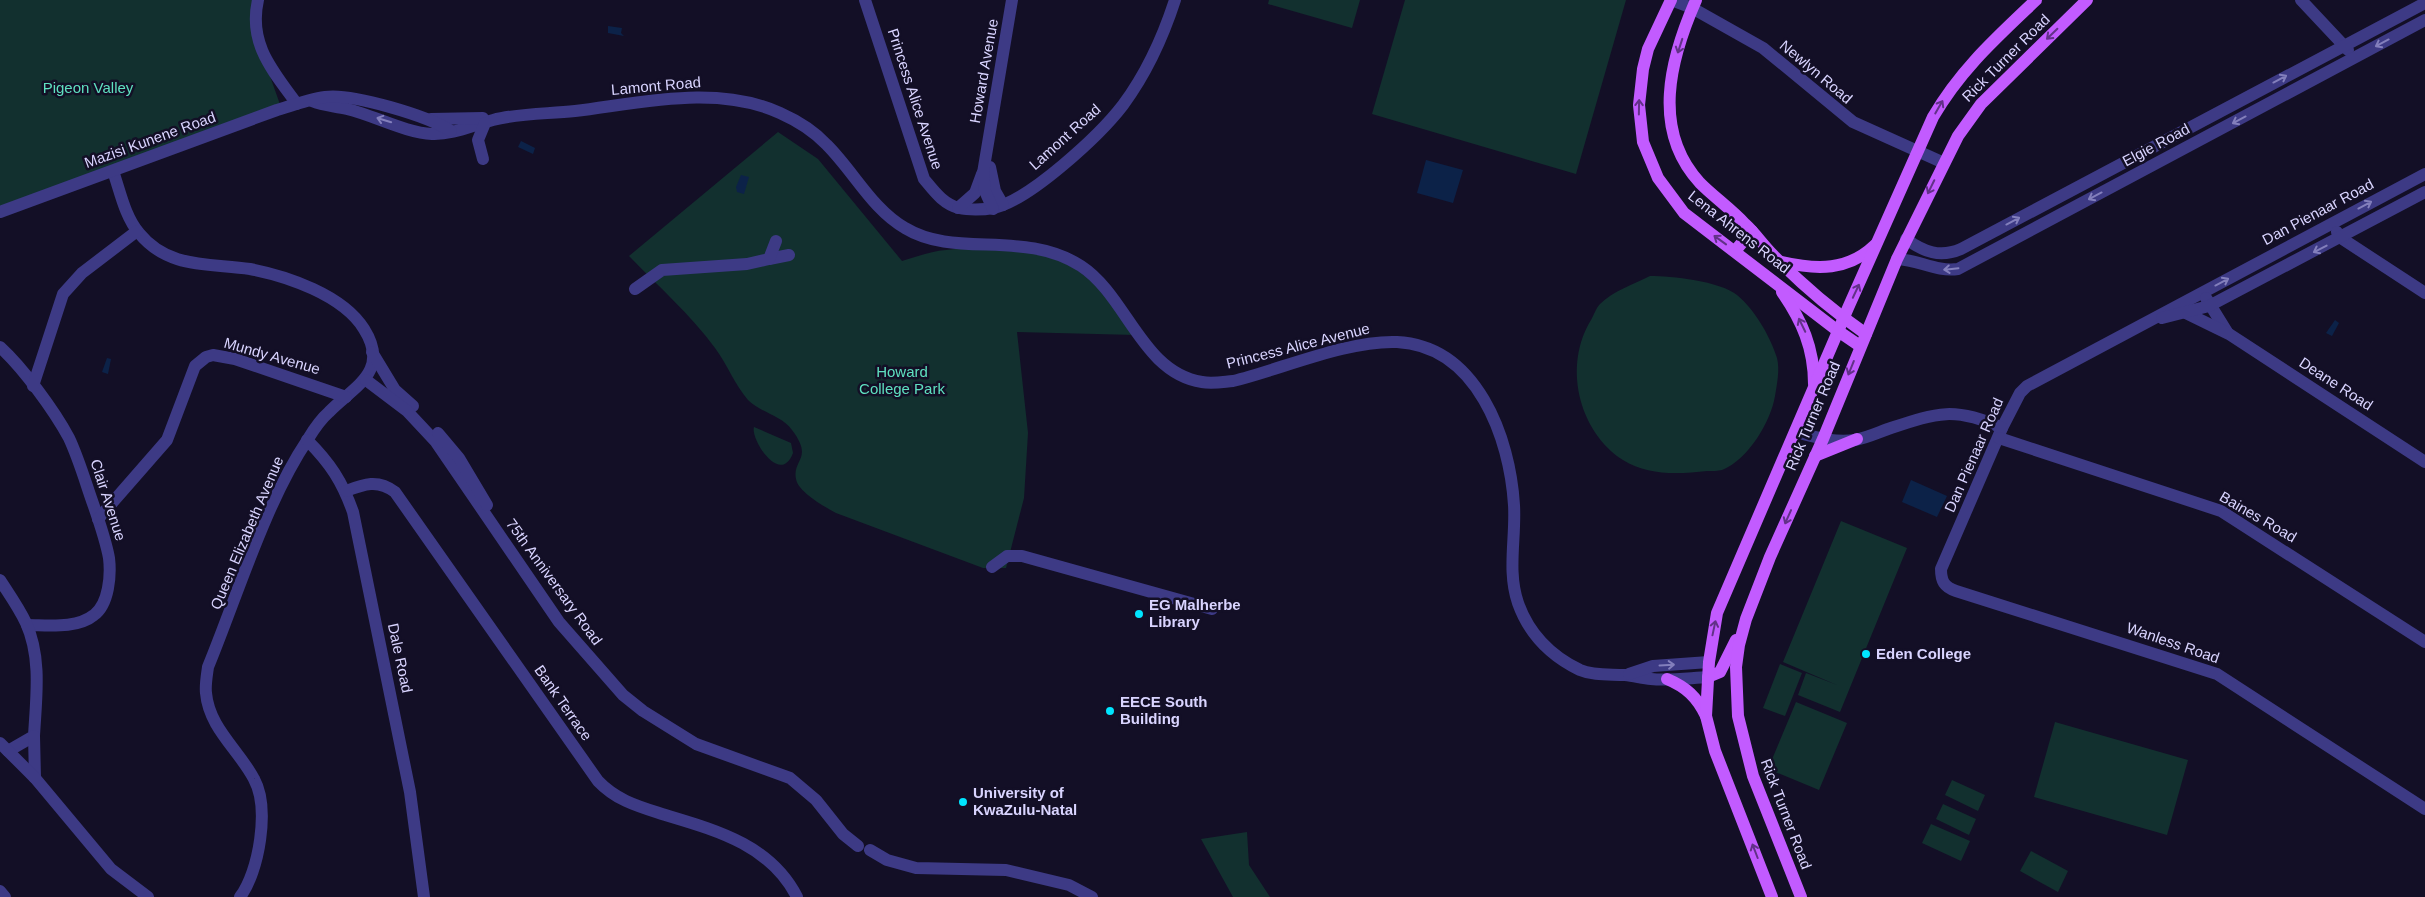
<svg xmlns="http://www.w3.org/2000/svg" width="2425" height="897" font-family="Helvetica,sans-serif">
  <rect width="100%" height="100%" fill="#130f26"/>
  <g fill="#12302f">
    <path d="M0,0h260l5,62 17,48 -282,102z"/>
    <path d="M1269,0h91l-8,28 -84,-24z"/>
    <path d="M1405,0h221l-50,174 -204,-60z"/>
    <path d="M778,132l40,27 84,102c14,-4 29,-10 44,-11 43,-5 97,-3 134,22 22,16 40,41 56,63l-119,-3 11,101 -4,65 -18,70h-23l-147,-55c-11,-6 -38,-21 -40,-34 -4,-20 18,-20 -4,-49 -11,-15 -31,-17 -44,-30 -13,-15 -21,-36 -33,-52 -24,-33 -57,-62 -86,-92z"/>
    <path d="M1650,276c21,0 70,5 87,19 18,15 33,41 40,63 3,12 0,26 -2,38 -4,25 -27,64 -53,74 -4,1 -10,1 -15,1 -28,3 -59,5 -84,-11 -45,-29 -60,-95 -32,-140 3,-5 5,-12 9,-16 13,-13 34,-20 50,-28z"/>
    <path d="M754,427l37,16 2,10c-13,34 -43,-15 -39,-26z"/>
    <path d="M1841,521l66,27 -67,164 -42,-17 8,-22 31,12 -54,-23z"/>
    <path d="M1780,664l22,9 -17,43 -22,-8z"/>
    <path d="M1796,702l51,21 -28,67 -51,-21z"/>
    <path d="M2055,722l133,38 -21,75 -133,-38z"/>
    <path d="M1952,780l33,15 -7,16 -33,-16z"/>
    <path d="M1943,804l33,15 -7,16 -33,-16z"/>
    <path d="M1931,824l39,17 -9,20 -39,-18z"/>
    <path d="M1247,832l2,33 21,32h-37l-32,-58z"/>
    <path d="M2031,851l37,20 -10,21 -38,-21z"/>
  </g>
  <g fill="#0c2248">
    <path d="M608,26l14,2 -1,5 3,3 -16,-3z"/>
    <path d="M521,141l14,7 -2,6 -15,-7z"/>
    <path d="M1426,160l37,10 -10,33 -36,-10z"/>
    <path d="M741,175l8,2 -5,17 -7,-2 -1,-5z"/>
    <path d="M2335,320l4,3 -7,13 -6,-3z"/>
    <path d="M107,358l4,1 -3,15 -6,-2z"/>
    <path d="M1911,480l36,16 -10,21 -35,-15z"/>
  </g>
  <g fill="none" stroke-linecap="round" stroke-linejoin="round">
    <g stroke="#3d3a85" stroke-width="12">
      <path d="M258,0c-10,44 15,71 39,104"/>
      <path d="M865,0l59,179c10,12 19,25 35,29 9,2 24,2 34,0 36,-7 107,-73 130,-103 23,-31 40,-68 52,-105"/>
      <path d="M1671,0l21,8 71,40 90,74 91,41"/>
      <path d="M2301,0l47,50"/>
      <path d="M312,101c12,5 23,5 35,8 26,6 59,24 85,25 20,1 41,-9 61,-14 26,-7 55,-6 82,-9 66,-8 142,-27 205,2 18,8 34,18 47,32 27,27 45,64 78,83 51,31 118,1 176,38 46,30 61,107 121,116 10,2 20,0 31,-1 49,-12 115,-41 164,-39 80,4 113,96 117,163 2,33 -7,66 4,98 11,31 33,53 62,67 14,6 30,4 45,5 9,1 17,3 26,4 18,2 38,-1 57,-2"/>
      <path d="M431,119l52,-1"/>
      <path d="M483,159l-5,-19 7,-17"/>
      <path d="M990,167l5,24 8,14"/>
      <path d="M113,171c7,20 12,46 26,62 29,36 70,30 111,36 37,7 93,26 114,60 27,43 -11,58 -35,83 -8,7 -15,17 -21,27 -43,64 -70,155 -100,228 -1,8 -3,18 -2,26 3,35 33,57 48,86 16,29 5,93 -14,118"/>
      <path d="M2425,174l-398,212 -7,7 -18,35 -61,141c0,12 3,18 15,22l261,83 208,135"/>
      <path d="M958,208l17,-15 7,-19"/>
      <path d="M993,209l-8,-18 -2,-18 29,-173"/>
      <path d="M0,212l277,-102c16,-5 33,-11 48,-13 27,-4 103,19 126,34"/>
      <path d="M2337,232l4,6 84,55"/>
      <path d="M1906,239c18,13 34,19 55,10l464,-246"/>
      <path d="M769,259l20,-4"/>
      <path d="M1897,259c22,1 39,13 61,10l467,-249"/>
      <path d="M635,289l27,-19 85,-6 22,-5 7,-18"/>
      <path d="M2206,298l21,34"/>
      <path d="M2186,313l43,21 196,128"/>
      <path d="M2162,318l47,-12 216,-114"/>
      <path d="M0,347c23,21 54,63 69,91 8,17 14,36 20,54 7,21 16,44 20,66 2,17 0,46 -15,57 -17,14 -47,10 -67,10"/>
      <path d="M372,352l23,38 18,16"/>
      <path d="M366,380l41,31 29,31 123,180 64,73 20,16 53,33 94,34 26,22 27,34 15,12"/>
      <path d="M33,386l30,-92 19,-21 55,-42"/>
      <path d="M1795,432c20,5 39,11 60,8 11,-2 22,-7 33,-11 48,-16 66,-23 114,-1"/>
      <path d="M438,433l21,25 28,47"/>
      <path d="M1999,438l222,73 204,131"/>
      <path d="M307,440c23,23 35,41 46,72l57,280 14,105"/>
      <path d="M346,491c18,-7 32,-12 49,1l203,289c18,19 39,25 64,33 53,16 108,30 135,83"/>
      <path d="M98,519l69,-79 28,-74 11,-9 7,-2 22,4 111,38"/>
      <path d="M992,567l15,-11h15l190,53"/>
      <path d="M0,580c9,14 19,28 26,43 16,35 10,76 8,113l-26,15"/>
      <path d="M1629,674l24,-8 56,-4"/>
      <path d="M34,736l1,42"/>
      <path d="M0,743l35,35 76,91 37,28"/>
      <path d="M870,850l17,10 29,8 90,2 63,15 23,12"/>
      <path d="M0,891l5,6"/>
    </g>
    <g stroke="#c25bff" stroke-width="12">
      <path d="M1671,0l-23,49 -5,20 -4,36 4,37 15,36 26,35 154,118 22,15"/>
      <path d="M1696,0c-26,59 -45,130 4,183 14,14 31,26 45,41 10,9 18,21 28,31 28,29 60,56 93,79"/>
      <path d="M1735,251l17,-20"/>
      <path d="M1782,262c35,8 66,9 93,-17"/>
      <path d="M1782,292c20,29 32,56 32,92"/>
      <path d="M1815,456l42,-17"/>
      <path d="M1708,677l12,-5 16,-32"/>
      <path d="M1667,679c19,8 30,18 39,37"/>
      <path d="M1772,897l-57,-146 -9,-35 3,-54 8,-49 131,-305 85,-191c28,-48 63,-79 103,-117"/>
      <path d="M1801,897l-48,-121 -15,-60 -2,-49 3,-22 7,-26 24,-62 53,-118 74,-180 61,-123 23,-32 106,-104"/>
    </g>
  </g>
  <defs><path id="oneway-shaft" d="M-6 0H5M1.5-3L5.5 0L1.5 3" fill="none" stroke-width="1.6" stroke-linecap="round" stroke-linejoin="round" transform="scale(1.25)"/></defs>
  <g stroke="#623188">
    <use href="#oneway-shaft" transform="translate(2052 34) rotate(136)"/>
    <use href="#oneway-shaft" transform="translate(1680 46) rotate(108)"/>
    <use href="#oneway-shaft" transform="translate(1639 107) rotate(-89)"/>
    <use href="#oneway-shaft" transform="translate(1939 107) rotate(-60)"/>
    <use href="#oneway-shaft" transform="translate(1931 187) rotate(116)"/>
    <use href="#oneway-shaft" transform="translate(1720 240) rotate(-144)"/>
    <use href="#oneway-shaft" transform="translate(1856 291) rotate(-65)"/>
    <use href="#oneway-shaft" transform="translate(1802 325) rotate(-116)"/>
    <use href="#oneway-shaft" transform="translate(1851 368) rotate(112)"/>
    <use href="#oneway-shaft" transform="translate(1788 517) rotate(114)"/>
    <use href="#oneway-shaft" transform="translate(1714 628) rotate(-78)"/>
    <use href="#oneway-shaft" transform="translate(1755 851) rotate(-111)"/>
  </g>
  <g stroke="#837fbc">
    <use href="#oneway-shaft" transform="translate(2382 43) rotate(152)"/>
    <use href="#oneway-shaft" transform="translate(2280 79) rotate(-28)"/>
    <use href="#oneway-shaft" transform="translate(384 120) rotate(-163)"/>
    <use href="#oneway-shaft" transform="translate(2239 120) rotate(152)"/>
    <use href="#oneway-shaft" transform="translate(2095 196) rotate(152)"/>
    <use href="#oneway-shaft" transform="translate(2365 205) rotate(-28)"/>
    <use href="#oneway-shaft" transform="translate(2013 221) rotate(-28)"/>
    <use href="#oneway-shaft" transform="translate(2320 249) rotate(153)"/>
    <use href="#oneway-shaft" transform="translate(1951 269) rotate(174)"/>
    <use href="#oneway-shaft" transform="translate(2222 282) rotate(-28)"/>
    <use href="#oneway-shaft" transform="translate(1667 665) rotate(-3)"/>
  </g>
  <g fill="#00e5ff" stroke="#130f26" stroke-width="2">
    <circle cx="1139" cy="614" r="5"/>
    <circle cx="1866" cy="654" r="5"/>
    <circle cx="1110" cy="711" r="5"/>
    <circle cx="963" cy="802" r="5"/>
  </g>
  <g text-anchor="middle" stroke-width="5" stroke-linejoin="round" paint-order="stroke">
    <g font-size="15" fill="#d9d4ff" stroke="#130f26">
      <text transform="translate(2006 58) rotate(-45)" y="5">Rick Turner Road</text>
      <text transform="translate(984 71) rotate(-80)" y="5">Howard Avenue</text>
      <text transform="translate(1816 72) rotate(40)" y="5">Newlyn Road</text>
      <text transform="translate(656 86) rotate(-5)" y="5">Lamont Road</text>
      <text transform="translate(915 99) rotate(72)" y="5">Princess Alice Avenue</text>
      <text transform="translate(1065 137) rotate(-42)" y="5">Lamont Road</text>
      <text transform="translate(150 140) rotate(-20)" y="5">Mazisi Kunene Road</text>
      <text transform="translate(2156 145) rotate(-28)" y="5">Elgie Road</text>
      <text transform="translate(2318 212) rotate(-28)" y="5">Dan Pienaar Road</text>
      <text transform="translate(1739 232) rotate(38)" y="5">Lena Ahrens Road</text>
      <text transform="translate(1298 346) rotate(-14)" y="5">Princess Alice Avenue</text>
      <text transform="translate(272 356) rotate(16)" y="5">Mundy Avenue</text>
      <text transform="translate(2336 384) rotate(33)" y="5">Deane Road</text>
      <text transform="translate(1813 416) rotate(-67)" y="5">Rick Turner Road</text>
      <text transform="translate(1974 455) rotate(-66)" y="5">Dan Pienaar Road</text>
      <text transform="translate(108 500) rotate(72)" y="5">Clair Avenue</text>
      <text transform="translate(2258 517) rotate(30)" y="5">Baines Road</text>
      <text transform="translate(247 533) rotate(-67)" y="5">Queen Elizabeth Avenue</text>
      <text transform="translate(554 582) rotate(54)" y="5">75th Anniversary Road</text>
      <text transform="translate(2173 643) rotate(19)" y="5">Wanless Road</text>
      <text transform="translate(400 658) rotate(78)" y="5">Dale Road</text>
      <text transform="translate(563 703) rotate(55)" y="5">Bank Terrace</text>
      <text transform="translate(1786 814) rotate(69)" y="5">Rick Turner Road</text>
    </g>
    <g font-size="15" fill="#5fe0c0" stroke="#130f26">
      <text x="88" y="93">Pigeon Valley</text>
      <text x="902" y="377">Howard<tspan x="902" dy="17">College Park</tspan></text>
    </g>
    <g font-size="15" font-weight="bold" fill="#d9d4ff" stroke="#130f26" text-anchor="start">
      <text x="1149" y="610">EG Malherbe<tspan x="1149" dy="17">Library</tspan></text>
      <text x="1876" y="659">Eden College</text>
      <text x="1120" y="707">EECE South<tspan x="1120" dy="17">Building</tspan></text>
      <text x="973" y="798">University of<tspan x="973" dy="17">KwaZulu-Natal</tspan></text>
    </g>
  </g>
</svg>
